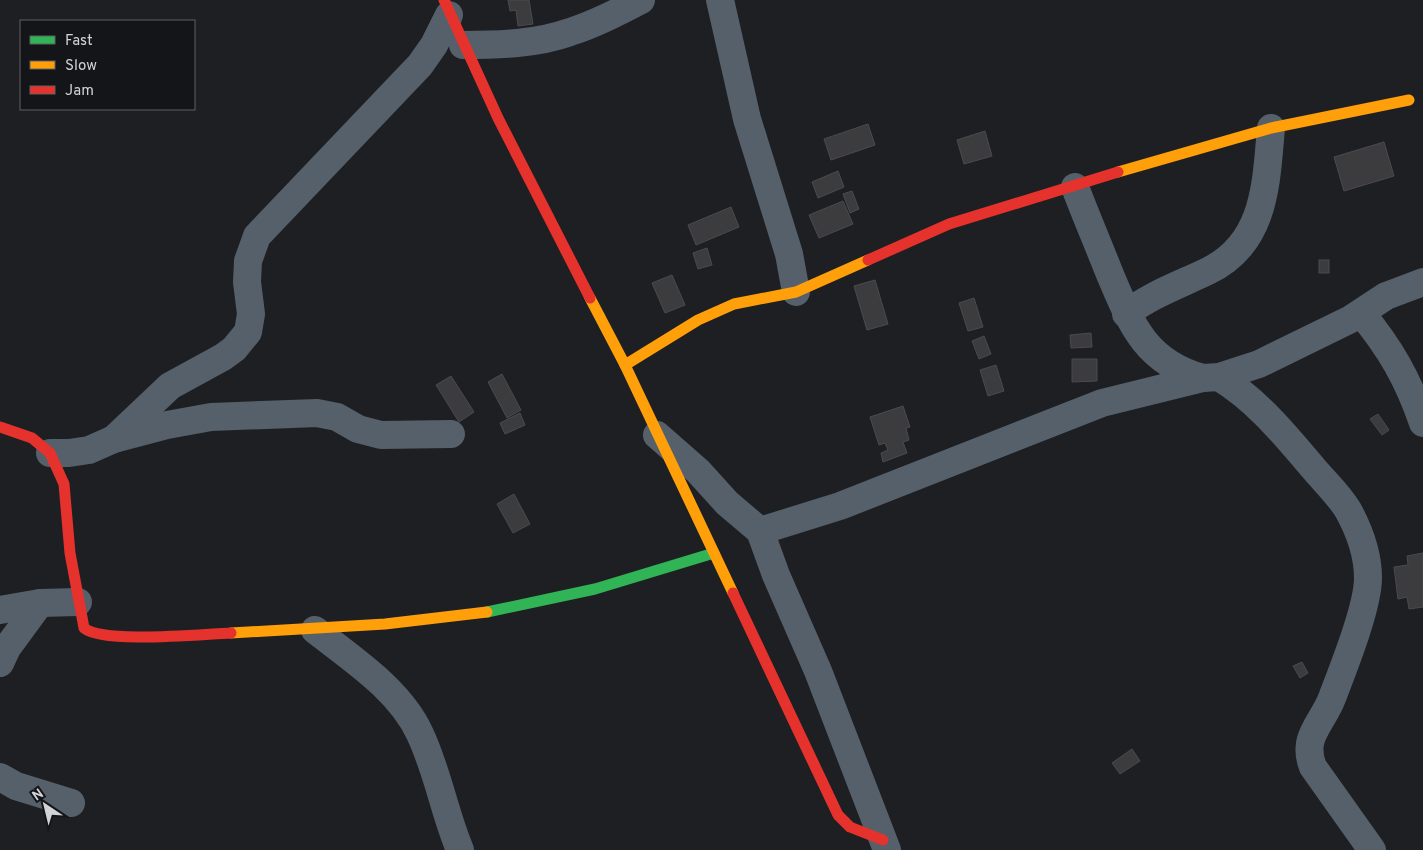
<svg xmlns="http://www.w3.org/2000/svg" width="1423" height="850" font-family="Overpass,sans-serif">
  <rect width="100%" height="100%" fill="#1e1f22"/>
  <g fill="#3c3c3e" stroke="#4a4b4d">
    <path d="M508,0h21l4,24 -15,2 -2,-16 -6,1z"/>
    <path d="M868,124l7,21 -44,15 -7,-21z"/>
    <path d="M985,131l7,25 -28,8 -7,-24z"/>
    <path d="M1384,142l10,34 -50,15 -10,-34z"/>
    <path d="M838,171l6,16 -26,11 -6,-16z"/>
    <path d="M852,191l7,18 -9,4 -7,-19z"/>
    <path d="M843,201l10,23 -34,14 -10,-23z"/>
    <path d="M731,207l8,20 -43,18 -8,-20z"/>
    <path d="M707,248l5,17 -14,4 -5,-16z"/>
    <rect x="1319" y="260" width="10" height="13"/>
    <path d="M672,275l13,30 -20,8 -13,-30z"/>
    <path d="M875,280l13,44 -21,6 -13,-44z"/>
    <path d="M974,298l9,29 -15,4 -9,-28z"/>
    <path d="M1091,333l1,14 -21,1 -1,-13z"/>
    <path d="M984,336l7,18 -12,5 -7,-18z"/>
    <path d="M1072,359h25v22l-25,1z"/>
    <path d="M996,365l8,26 -16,5 -8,-26z"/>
    <path d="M502,374l19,36 -14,8 -19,-36z"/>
    <path d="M451,376l23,36 -15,10 -23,-37z"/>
    <path d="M903,406l7,21 -4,1 3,12 -6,2 4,11 -24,9 -2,-9 7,-3 -3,-7 -6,2 -9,-28z"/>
    <path d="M520,413l5,12 -20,9 -5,-11z"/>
    <path d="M1378,414l11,16 -7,5 -12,-16z"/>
    <path d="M514,494l16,30 -17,9 -16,-29z"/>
    <path d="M1423,553v54l-14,2 -2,-12 -9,2 -4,-32 14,-2 -1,-9z"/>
    <path d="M1302,662l6,11 -8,5 -7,-12z"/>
    <path d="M1132,749l8,12 -20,13 -8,-11z"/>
  </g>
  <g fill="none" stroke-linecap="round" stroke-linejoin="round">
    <g stroke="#55606b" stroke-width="28">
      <path d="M720,0l27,119 42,135 7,38"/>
      <path d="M463,45c35,0 74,-1 107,-13 25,-8 48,-20 71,-32"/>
      <path d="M1075,187c11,29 23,57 34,85 22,52 36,90 94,106"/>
      <path d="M1361,313c29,35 47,66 62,110"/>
      <path d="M1126,314c26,-20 53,-29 82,-43 58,-28 58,-88 63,-143"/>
      <path d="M1219,377c39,24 65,57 95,92 11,13 25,26 34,41 11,20 20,45 20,68 0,29 -25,91 -36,120 -10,26 -31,39 -19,69l59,83"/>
      <path d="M657,435l41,36 29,32 33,28 16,44 42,96 69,179"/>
      <path d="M114,439l56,-53 53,-29 11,-8 14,-17 3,-18 -4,-32 1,-21 9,-25 163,-171 14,-20 15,-30"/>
      <path d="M50,453h19l20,-3 25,-11 53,-14 44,-8 106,-4 20,4 21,12 23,6 70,-1"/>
      <path d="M760,531l80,-25 262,-103 101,-25 16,-1 40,-13 92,-45 35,-23 37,-14"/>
      <path d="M0,610l40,-7 38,-1"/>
      <path d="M315,630c37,29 85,60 105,104 18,38 24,78 40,116"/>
      <path d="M0,663l7,-15 33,-45"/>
      <path d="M0,777l16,9 55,17"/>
    </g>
    <path stroke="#30b455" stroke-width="11" d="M487,612l108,-23 119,-36"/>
    <g stroke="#ff9f0a" stroke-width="11">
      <path d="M1118,172l153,-44 138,-28"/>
      <path d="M590,298l35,67 108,228"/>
      <path d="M625,365l73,-45 36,-16 62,-12 72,-32"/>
      <path d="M231,633l154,-9 102,-12"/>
    </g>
    <g stroke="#e5322d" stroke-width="11">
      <path d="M444,0l54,118 92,180"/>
      <path d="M868,260l81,-36 169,-52"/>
      <path d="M0,427l32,11 18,15 14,31 6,69 14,75c19,16 118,6 147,5"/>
      <path d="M733,593l105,222 12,12 33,13"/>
    </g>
  </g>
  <rect x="20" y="20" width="175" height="90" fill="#141519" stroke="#606165"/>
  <rect x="30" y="36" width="25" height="8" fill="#30b455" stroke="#606165"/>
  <text x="65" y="45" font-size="15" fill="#d2d3d6">Fast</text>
  <rect x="30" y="61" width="25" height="8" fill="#ff9f0a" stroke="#606165"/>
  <text x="65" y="70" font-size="15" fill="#d2d3d6">Slow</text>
  <rect x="30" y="86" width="25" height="8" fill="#e5322d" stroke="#606165"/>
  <text x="65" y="95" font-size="15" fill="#d2d3d6">Jam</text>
  <g transform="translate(45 805) rotate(325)" stroke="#141519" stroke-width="4" paint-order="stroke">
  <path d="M0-4L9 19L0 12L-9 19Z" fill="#d2d3d6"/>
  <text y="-8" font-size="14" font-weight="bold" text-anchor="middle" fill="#d2d3d6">N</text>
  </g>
</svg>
